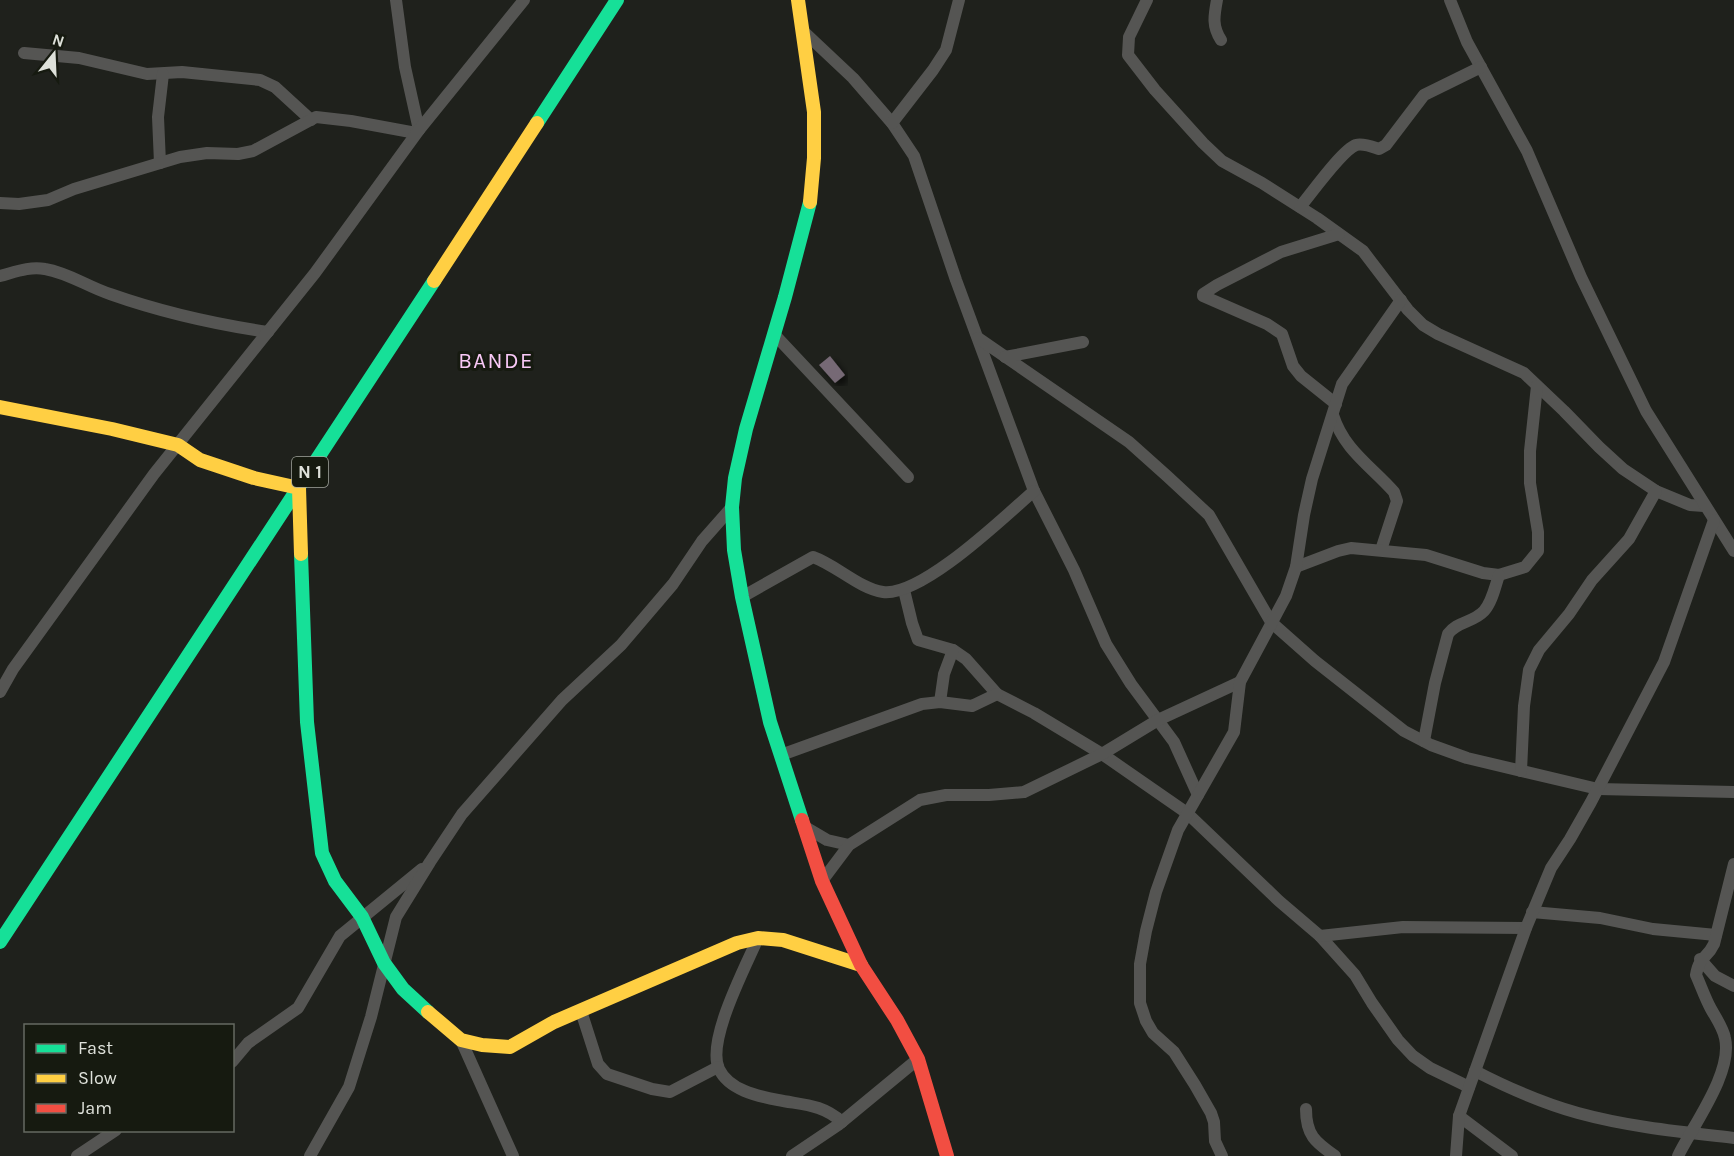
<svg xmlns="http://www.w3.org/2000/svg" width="1734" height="1156" font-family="Karla,sans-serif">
  <defs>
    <filter id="shadow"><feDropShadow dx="4.5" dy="4.5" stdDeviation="3" flood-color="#0009"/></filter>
  </defs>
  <rect width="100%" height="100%" fill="#1f211c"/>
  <path fill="#766975" filter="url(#shadow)" d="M830,356l15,19 -10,8 -16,-18z"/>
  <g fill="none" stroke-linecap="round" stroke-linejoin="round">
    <g stroke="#555553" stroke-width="12">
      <path d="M396,0l9,67 14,63"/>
      <path d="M1147,0l-18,37 -1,18 27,35 48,53 19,18 40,22 55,35 46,33 45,59 15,15 15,9 86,39 40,38 35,36 24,22 33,22 34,14 14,1"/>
      <path d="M1217,0c-3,16 -5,26 4,40"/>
      <path d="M1450,0l17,42 60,109 54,126 65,134 88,140"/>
      <path d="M802,30l51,48 39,45 22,33 42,124 78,211 40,79 32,74 25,40 43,58 24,53"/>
      <path d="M24,53l55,5 68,16 35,-2 78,8 15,7 36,33"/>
      <path d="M892,123l41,-53 13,-20 13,-50"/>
      <path d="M160,163l-2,-46 5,-43"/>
      <path d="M0,203l19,1 29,-4 26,-11 106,-32 27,-4 31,1 15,-3 63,-34 35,4 65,12"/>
      <path d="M1300,207c11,-13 42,-57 56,-62 7,-2 17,2 23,4l7,-4 38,-50 57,-28"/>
      <path d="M0,276c15,-4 30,-10 45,-7 24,4 43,18 65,25 51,18 104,30 158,38"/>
      <path d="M774,334l134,143"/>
      <path d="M978,338l151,104 38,34 42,39 62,107 44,39 89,70 27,14 36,13 131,31 136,3"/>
      <path d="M1005,357l78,-15"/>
      <path d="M1336,404l-35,-28 -8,-10 -11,-32 -15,-10 -64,-28v-2l14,-9 64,-33 58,-18"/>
      <path d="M1333,415c11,35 38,51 61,77l3,9 -16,49"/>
      <path d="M1296,567l42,-16 13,-3 75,7 57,18 16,2 26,-8 13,-16v-19l-8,-49v-32l7,-65"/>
      <path d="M904,590l8,33 6,17 35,10 13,9 31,35 37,19 68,41 85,59 92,88 41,35 35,39 17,28 26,37 15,16 17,12 39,19"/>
      <path d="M742,597l71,-40c23,8 47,32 70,35 39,5 122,-76 151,-101"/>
      <path d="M0,692l13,-23 141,-195 161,-201 104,-143 105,-130"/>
      <path d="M940,702l4,-28 9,-24"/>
      <path d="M1424,741l11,-58 13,-49c9,-13 25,-11 36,-23 8,-9 11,-24 15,-36"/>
      <path d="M781,755l141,-51 18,-2 32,4 25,-12"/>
      <path d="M1521,771l3,-65 5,-36 10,-20 30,-36 23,-34 37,-41 27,-48"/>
      <path d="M805,827l22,13 22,5"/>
      <path d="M822,881l27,-36 71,-45 26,-5h43l35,-3 78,-38 56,-34 82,-38"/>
      <path d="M1532,912l68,6 53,11 63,6"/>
      <path d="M1320,936l83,-9 123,1"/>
      <path d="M758,938c-12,28 -52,103 -39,131 10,21 38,27 59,31 25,5 44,4 64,22"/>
      <path d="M1700,959l15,17 19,10"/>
      <path d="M581,1011l17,53 9,10 45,15 18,3 48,-25"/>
      <path d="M461,1040l52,116"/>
      <path d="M232,1062l16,-19 50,-35 42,-72 82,-67"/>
      <path d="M1475,1071c33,17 67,32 103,42 51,14 104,19 156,25"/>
      <path d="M1306,1109c0,26 9,33 29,47"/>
      <path d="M1459,1116l53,40"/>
      <path d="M77,1156l39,-26"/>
      <path d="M310,1156l39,-69 22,-70 25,-100 34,-55 32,-48 100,-114 59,-55 52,-61 29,-43 30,-34"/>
      <path d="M792,1156l46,-31 80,-66"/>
      <path d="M1222,1156l-7,-15 -1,-19 -3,-9 -16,-28 -21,-33 -21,-19 -7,-12 -6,-18v-39l6,-33 10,-39 22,-62 56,-98 6,-50 46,-86 10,-29 8,-52 8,-36 30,-95 59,-84"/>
      <path d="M1456,1156l3,-40 67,-188 25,-60 19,-29 21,-37 73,-140 50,-142"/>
      <path d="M1678,1156c15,-31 55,-83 47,-118 -2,-10 -9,-20 -14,-29 -6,-11 -10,-23 -15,-34 3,-19 11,-16 18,-31l20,-80"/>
    </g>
    <g stroke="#16e098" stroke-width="14">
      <path d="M537,123l80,-123"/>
      <path d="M301,554l6,168 15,131 13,28 27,36 22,46 19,26 25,23"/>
      <path d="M802,820l-32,-98 -28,-125 -8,-47 -2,-43 3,-29 11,-49 39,-132 25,-95"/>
      <path d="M0,942l434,-661"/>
    </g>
    <g stroke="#ffcf43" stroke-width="14">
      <path d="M798,0l16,112v46l-4,44"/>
      <path d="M434,281l103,-158"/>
      <path d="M0,407l112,22 66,16 22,15 54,18 45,10 2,66"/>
      <path d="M428,1012l33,28 21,5 28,2 44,-25 183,-79 21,-5 25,2 78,25"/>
    </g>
    <path stroke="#f24e42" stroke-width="14" d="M802,820l20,61 39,84 36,55 21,39 29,97"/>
  </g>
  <g text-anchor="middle" stroke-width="6" stroke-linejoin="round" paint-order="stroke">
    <rect fill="#161a10" stroke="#a2a59d" stroke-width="1.5" x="292" y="457" width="36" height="30" rx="4.5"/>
    <g font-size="18" font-weight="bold" fill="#dee1da">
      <text x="310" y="478">N 1</text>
    </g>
    <g font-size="22" letter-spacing="1.5" fill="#f9c9f7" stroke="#161a10">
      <text x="496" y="368">BANDE</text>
    </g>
  </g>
  <rect x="24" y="1024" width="210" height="108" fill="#161a10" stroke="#666a61" stroke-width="1.5"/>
  <rect x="36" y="1044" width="30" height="9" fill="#16e098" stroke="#666a61" stroke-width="1.5"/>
  <text x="78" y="1054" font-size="18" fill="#dee1da">Fast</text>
  <rect x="36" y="1074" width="30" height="9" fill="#ffcf43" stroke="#666a61" stroke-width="1.5"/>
  <text x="78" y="1084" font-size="18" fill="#dee1da">Slow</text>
  <rect x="36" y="1104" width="30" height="9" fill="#f24e42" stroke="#666a61" stroke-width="1.5"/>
  <text x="78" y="1114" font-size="18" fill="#dee1da">Jam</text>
  <g transform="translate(54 54) rotate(18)" stroke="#161a10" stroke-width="4.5" paint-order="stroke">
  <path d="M0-4.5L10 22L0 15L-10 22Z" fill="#dee1da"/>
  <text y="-9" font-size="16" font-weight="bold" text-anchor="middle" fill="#dee1da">N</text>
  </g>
</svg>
